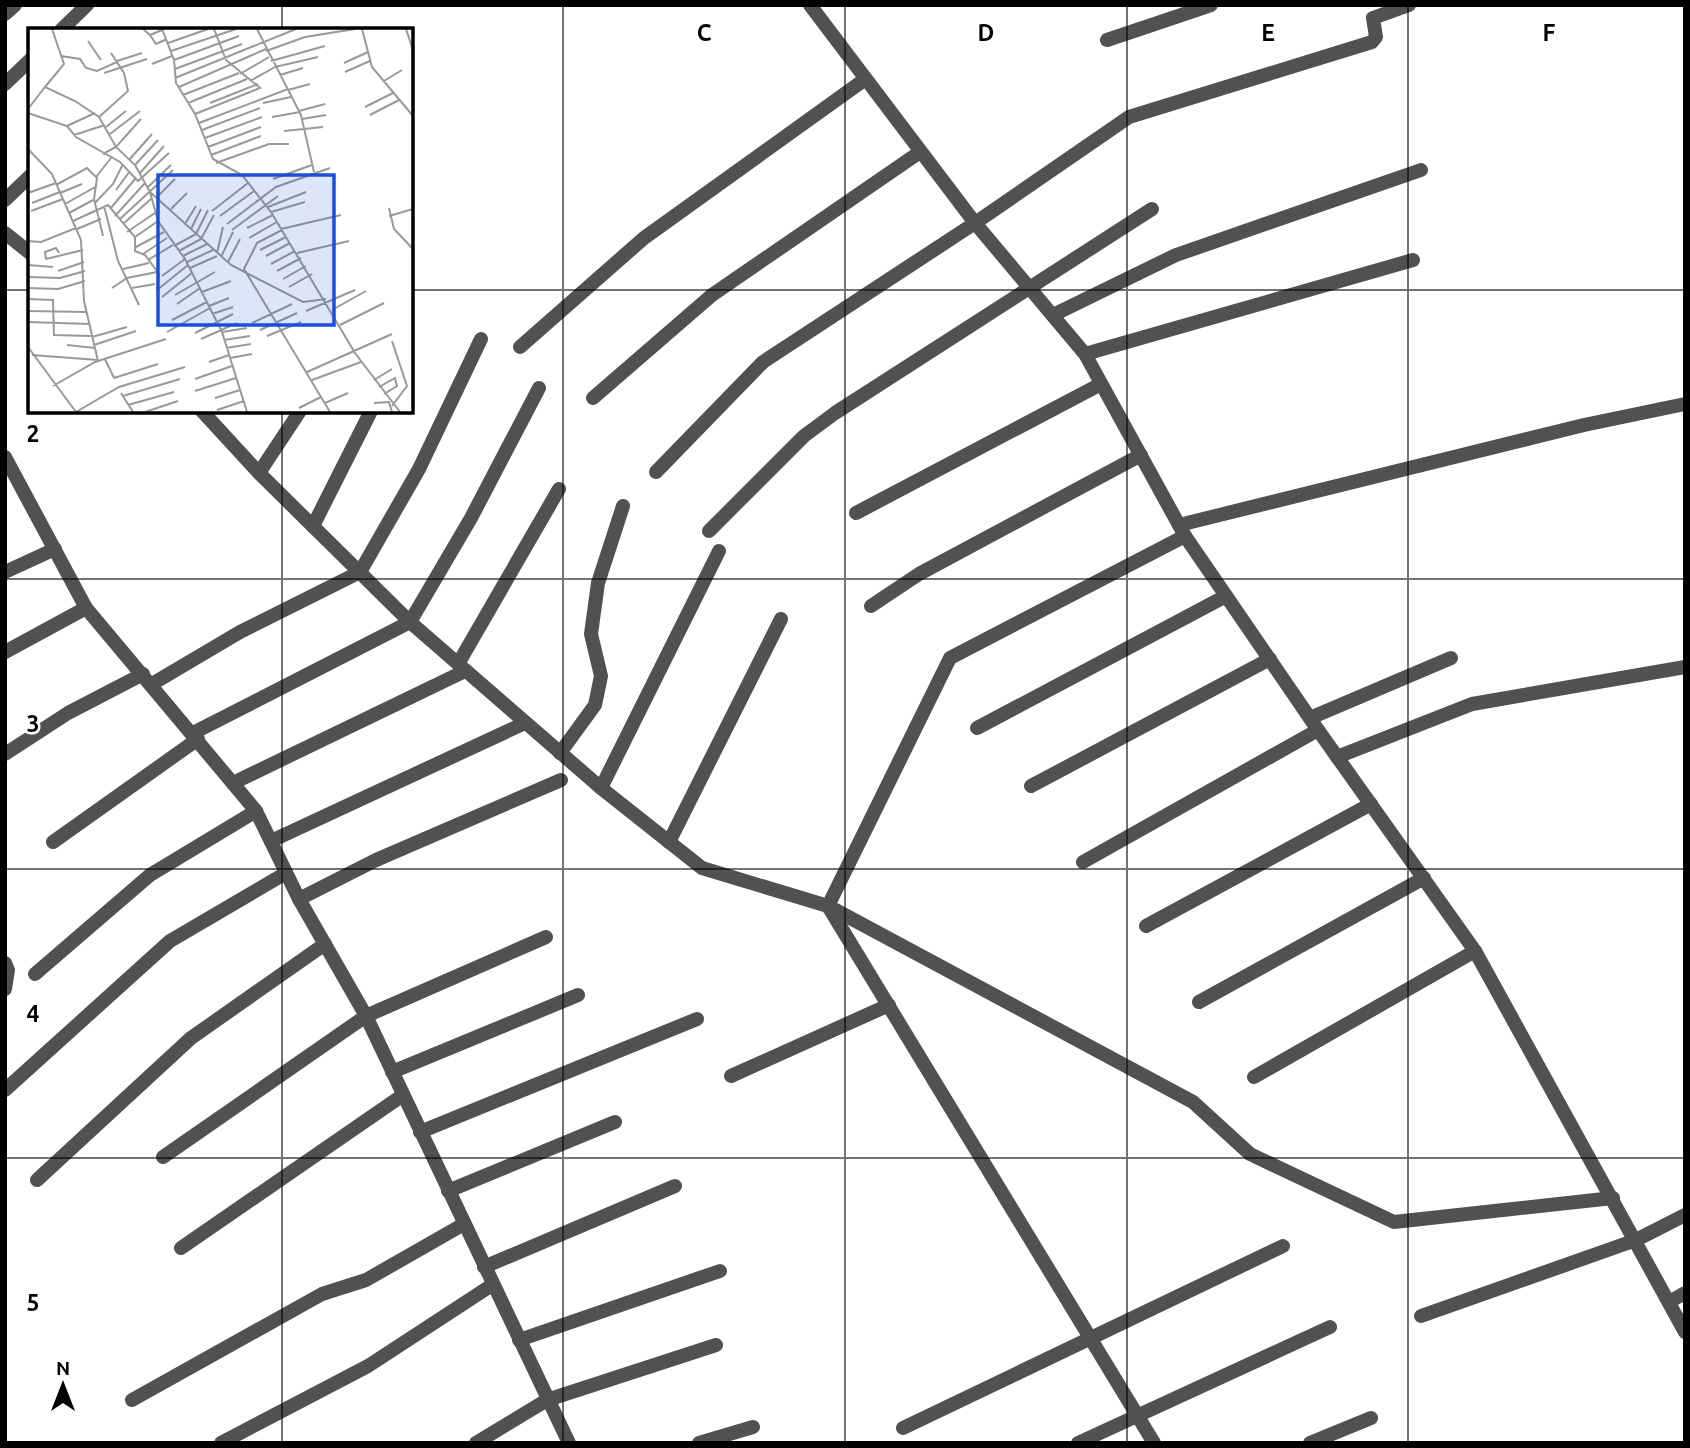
<svg xmlns="http://www.w3.org/2000/svg" width="1690" height="1448" font-family="Ubuntu,sans-serif">
  <rect width="100%" height="100%" fill="#fff"/>
  <g fill="none" stroke-linecap="round" stroke-linejoin="round">
    <g stroke="#515151" stroke-width="14">
      <path d="M810,5l165,218 110,131 100,182 133,194 157,221 210,381"/>
      <path d="M5,14l10,-9"/>
      <path d="M61,30l26,-25"/>
      <path d="M1107,40l104,-35"/>
      <path d="M5,84l25,-24"/>
      <path d="M5,200l25,-24"/>
      <path d="M5,233l25,20"/>
      <path d="M1053,315l123,-60 245,-85"/>
      <path d="M520,347l124,-109 220,-158"/>
      <path d="M1085,354l328,-94"/>
      <path d="M593,398l119,-103 208,-143"/>
      <path d="M202,411l57,62 151,149 191,166 101,80 126,38 365,196 57,52 144,68 219,-24"/>
      <path d="M5,457l81,151 170,203 43,88 67,117 203,427"/>
      <path d="M656,472l107,-110 212,-139 154,-106 243,-75 4,-5 -3,-19 36,-13"/>
      <path d="M259,473l41,-62"/>
      <path d="M856,513l245,-129"/>
      <path d="M1179,525l405,-100 101,-21"/>
      <path d="M313,526l58,-115"/>
      <path d="M709,531l95,-95 31,-23 317,-204"/>
      <path d="M5,572l50,-23"/>
      <path d="M871,606l48,-32 222,-119"/>
      <path d="M5,652l81,-44"/>
      <path d="M458,664l101,-175"/>
      <path d="M152,684l88,-52 120,-60 59,-103 62,-130"/>
      <path d="M1310,718l141,-60"/>
      <path d="M977,728l249,-132"/>
      <path d="M193,733l217,-111 61,-104 68,-130"/>
      <path d="M560,753l35,-48 6,-29 -10,-42 7,-51 25,-77"/>
      <path d="M5,754l63,-41 75,-39"/>
      <path d="M1337,757l135,-53 213,-37"/>
      <path d="M233,783l232,-112"/>
      <path d="M1031,786l239,-127"/>
      <path d="M601,788l118,-237"/>
      <path d="M271,841l254,-118"/>
      <path d="M53,842l145,-103"/>
      <path d="M669,842l112,-223"/>
      <path d="M1083,862l235,-132"/>
      <path d="M299,899l77,-39 185,-80"/>
      <path d="M1146,926l225,-122"/>
      <path d="M5,963l3,7 -3,19"/>
      <path d="M35,974l115,-99 106,-64"/>
      <path d="M1199,1002l225,-124"/>
      <path d="M392,1072l186,-77"/>
      <path d="M731,1076l158,-71"/>
      <path d="M1254,1077l221,-126"/>
      <path d="M5,1090l165,-149 116,-68"/>
      <path d="M420,1132l277,-113"/>
      <path d="M163,1157l203,-141 180,-79"/>
      <path d="M37,1180l154,-142 134,-94"/>
      <path d="M448,1191l167,-69"/>
      <path d="M181,1248l222,-153"/>
      <path d="M484,1267l191,-81"/>
      <path d="M1669,1302l16,-9"/>
      <path d="M1421,1316l215,-76 49,-25"/>
      <path d="M519,1340l201,-69"/>
      <path d="M132,1400l190,-106 44,-14 98,-56"/>
      <path d="M903,1428l380,-182"/>
      <path d="M221,1443l147,-77 124,-81"/>
      <path d="M476,1443l71,-43 169,-55"/>
      <path d="M699,1443l54,-16"/>
      <path d="M1078,1443l252,-116"/>
      <path d="M1154,1443l-326,-537 122,-248 235,-122"/>
      <path d="M1310,1443l61,-25"/>
    </g>
  </g>
  <path fill="none" stroke="#000" stroke-width="2" stroke-opacity="0.55" d="M282,5v25M563,5v1438M845,5v1438M1127,5v1438M1408,5v1438M5,290h25M411,290h1274M282,411v1032M5,579h1680M5,869h1680M5,1158h1680"/>
  <g transform="translate(28 28)">
    <rect width="385" height="385" fill="#fff"/>
    <path fill="none" stroke="#999" stroke-width="2" d="M115,1l7,6 12,-5M134,1l12,31 2,23 19,31 18,45 29,16 29,37 84,141 45,59M229,1l44,86 13,57M334,1l10,38 41,49M378,1l7,21M122,7l6,9 11,-5M60,13l13,19M140,15l40,-14M143,23l65,-22M238,23l39,-14 50,-8M33,28l19,3 6,9 11,3 20,-9M146,32l65,-24M89,33l25,-8M243,33l54,-15M316,35l24,-11M124,36l20,-8M247,39l43,-10M147,41l67,-25M317,44l25,-11M76,45l43,-14M212,46l29,-17M252,47l23,-7M147,50l121,-49M222,53l25,-14M356,53l18,-11M17,59l19,-23 -12,-35M151,59l87,-38M260,62l22,-6M155,67l56,-22M160,75l59,-24M182,75l48,-19M235,75l28,-6M337,79l28,-14M0,81l17,-22 30,14 24,16 17,30 19,18 15,27 8,29 27,38 37,73 25,80M271,83l26,-7M0,85l39,13 9,11 44,25 18,19 31,-28M167,86l65,-26 -34,-28 -12,-31M342,87l29,-15M71,89l29,-26 -4,-18 -13,-20M244,89l28,-5M274,91l24,-4M171,95l89,-34M39,98l28,-13M78,99l20,-16M174,102l58,-22M256,103l39,-4M82,106l30,-23M46,107l31,-10M177,110l57,-21M180,119l53,-20M0,121l24,25 29,66 3,61 14,60M75,126l13,-7 25,-28M183,127l50,-19M101,132l23,-26M188,135l53,-19h20M107,137l23,-25M112,145l24,-27M68,149l15,-19M245,151l39,-14M28,157l31,-17 10,10 -3,21 9,37M120,159l23,-22M88,162l14,-19M122,164l81,73 72,37 23,-3M0,165l28,-10M32,165l22,-9M129,169l18,-18M4,175l28,-11M67,175l18,-19 10,-20M37,176l32,-18M76,178l14,55 21,44M240,179l38,-15M361,180l5,21 19,20M82,181l25,-30M143,181l16,-16M3,183l32,-12M184,183l36,-28M243,184l34,-10M41,185l24,-13M87,188l30,-33M192,188l34,-25M361,188l24,-7M92,191l53,-49M45,193l35,-16 27,32v14l10,4 14,19 -2,16M95,196l29,-26M157,196l11,-18M199,196l49,-37 54,-19M219,200l26,-13M49,201l24,-10M163,201l10,-20M253,201l60,-14M204,202l46,-34M254,202l-25,13 -13,26 86,143M99,204l28,-19M107,209l23,-16M221,210l28,-16M0,213l13,1 35,-14M146,218l22,-12 12,-24M106,220l30,-16M232,222l26,-13M151,223l22,-12 13,-24M189,225l6,-26M269,225l52,-12M115,226l24,-16M155,228l24,-12M238,228l24,-13M193,229l12,-25M18,231l37,-9M18,231l-1,-7 11,-4 3,5M120,232l25,-15M159,234l26,-12M200,234l12,-23M243,236l24,-13M0,237l25,2M162,240l27,-12M95,241l26,-6M30,243l26,-9M249,243l24,-13M134,248l23,-17M0,249l32,1 25,-7M255,251l23,-13M261,259l23,-13M0,260l30,1 27,-8M84,260l15,-10 30,-6M104,260l23,-4M129,262l31,-25M174,264l29,-11M147,267l40,-23M134,269l30,-24M0,271l25,1 1,35 38,1M149,276l23,-16M181,278l20,-8M304,282l34,-19M0,283l59,1M278,283l49,-21M184,286l21,-7M144,292l35,-18M0,294l61,2M224,295l40,-19M312,297l44,-22M232,302l37,-17M139,304l43,-24M194,304l25,-4M167,305l38,-19M239,308l34,-14M64,309l35,-10M173,311l36,-16M196,312l26,-4M39,317l28,3M66,317l42,-14M0,319l48,65M198,320l25,-4M4,327l66,5M202,330l22,-4M77,331l9,19M181,334l20,-7M279,344l85,-38M86,350l44,-14M167,351l37,-13M284,352l49,-18M346,352l18,-11M25,358l42,-24 71,-23M351,359l16,-9 2,8 -13,8M167,363l41,-13M93,365l12,19M95,368l57,-17M187,370l25,-8M297,375l23,-10M346,375l15,-1 3,10M100,377l46,-13M364,378l15,-20 -15,-45M271,380l22,-11M189,382l27,-9M48,384l43,-25 66,-20M117,384l33,-11"/>
    <path fill="#1d4ed8" fill-opacity="0.15" stroke="#1d4ed8" stroke-width="3.5" d="M130,147h176v150h-176z"/>
    <rect width="385" height="385" fill="none" stroke="#000" stroke-width="3.5"/>
  </g>
  <g font-size="23" text-anchor="middle" font-weight="bold" fill="#000" stroke="#fff" stroke-width="5" stroke-linejoin="round" paint-order="stroke">
    <text x="704" y="41">C</text>
    <text x="986" y="41">D</text>
    <text x="1268" y="41">E</text>
    <text x="1549" y="41">F</text>
    <text x="33" y="442">2</text>
    <text x="33" y="732">3</text>
    <text x="33" y="1022">4</text>
    <text x="33" y="1311">5</text>
  </g>
  <rect width="1690" height="1448" fill="none" stroke="#000000" stroke-width="14"/>
  <g transform="translate(63 1385)" stroke="#ffffff" stroke-width="5" paint-order="stroke">
  <path d="M0-5L12 26L0 18L-12 26Z" fill="#000000"/>
  <text y="-10" font-size="19" font-weight="bold" text-anchor="middle" fill="#000000">N</text>
  </g>
</svg>
